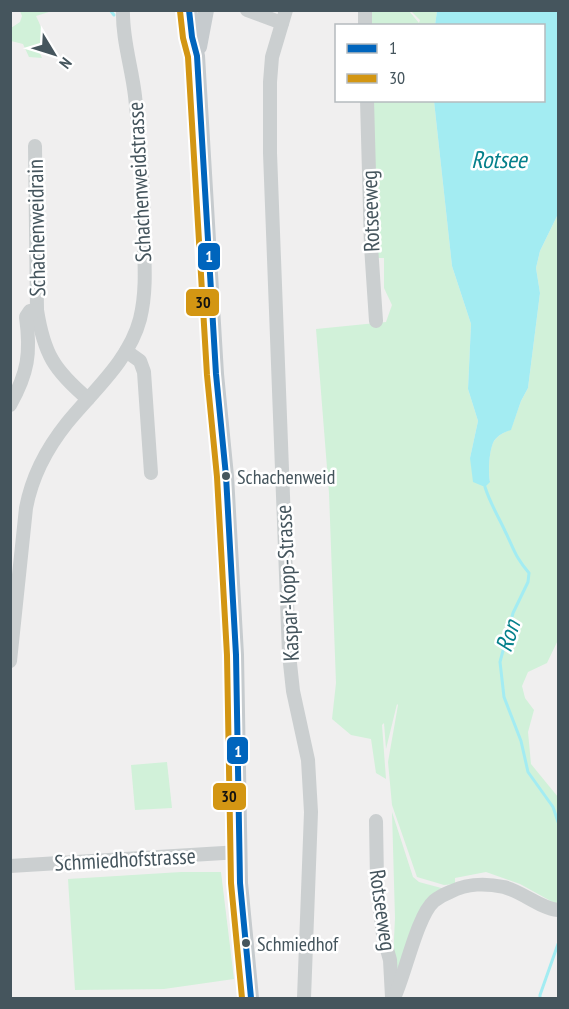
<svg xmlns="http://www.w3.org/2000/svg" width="569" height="1009" font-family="'PT Sans Narrow',sans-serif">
  <rect width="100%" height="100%" fill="#f0efef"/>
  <g fill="#d1f1d9">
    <path d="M20,11h32l-16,5c7,14 9,21 3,35l3,7 -13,-1 -6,-13 -12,-3v-13l9,-6 2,-6z"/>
    <path d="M370,11h39l10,12 1,-3 -9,-9h26l-2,14h-65z"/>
    <path d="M372,101h62l18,165 19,58 -3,65 10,32 -8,37 20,24c-2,-10 -1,-33 4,-41 4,-6 11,-9 17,-12l10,-28 7,-13 12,-95 -4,-25 4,-17 18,-37v426l-11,23 -19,9 -6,14 3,12 9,12 -6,22 3,32 27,33v108l-38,-21 -34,-12 -31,6v6l-11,1 -27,-8 -25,-72 -4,-43 10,-57 -1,-1 -11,45 -2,-26 -2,2 4,54 -10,-6 -5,-34 -20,-4 -19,-16 4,-36 -7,-190 -13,-164 70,-7 6,-17 -8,-17v-30h-9z"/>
    <path d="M167,762l5,46 -37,2 -4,-45z"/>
    <path d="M392,812l21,65 6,5 26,7 -11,7 -37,89 -4,-26 2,-41z"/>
    <path d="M181,872h40l13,107 -70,10 -89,1 -7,-111z"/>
  </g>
  <path fill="#a3ecf2" d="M437,11h121v203l-18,37 -4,17 4,25 -12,95 -7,13 -10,29c-6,2 -13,5 -17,11 -5,9 -6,31 -4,41l-5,5 -12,-5 -3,-24 8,-37 -10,-32 3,-65 -19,-58 -18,-165 110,-1v-74l-109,-1z"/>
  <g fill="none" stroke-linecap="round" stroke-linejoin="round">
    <g stroke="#a3ecf2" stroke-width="3">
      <path d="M110,10l4,5"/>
      <path d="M485,487c5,16 13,29 20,44 9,18 10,26 24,42l-1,9 -15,31 -13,49 4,35 17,44 7,31 25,35 5,15"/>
      <path d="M540,998v-3l18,-51"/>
    </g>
    <g stroke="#cbcfd0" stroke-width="14">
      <path d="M247,10l35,13"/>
      <path d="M286,10l-14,47 -2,25v71l19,501 4,37 15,69 3,52 -7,186"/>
      <path d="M365,10v16"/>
      <path d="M367,100l4,146 5,75"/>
      <path d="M35,146l2,164c7,44 17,60 51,89"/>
      <path d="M126,351l14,10 4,11 7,101"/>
      <path d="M10,405c18,-32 21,-52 16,-88l4,-6 7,-1"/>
      <path d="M10,661l16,-153c6,-32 21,-60 41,-85 26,-32 62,-62 73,-104 6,-24 5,-48 4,-73 0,-49 -3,-100 -9,-150 -3,-28 -13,-57 -12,-86"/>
      <path d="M376,821l1,59 6,55 7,25 2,37"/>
      <path d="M10,866l230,-14"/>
      <path d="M394,998c11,-23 23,-82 40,-97 5,-4 11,-7 16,-9 18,-9 35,-9 54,-5 19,5 36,21 54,23"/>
    </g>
    <g stroke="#c6cbce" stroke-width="16">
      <path d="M189,10l3,27 5,19 19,318 10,102 10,179 4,228 11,115"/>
      <path d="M199,47l7,-37"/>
    </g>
    <defs>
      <path id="bus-1" d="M189,10l3,27 5,19 19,318 10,102 10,179 4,228 11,115"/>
      <path id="bus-2" d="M180,11l3,27 5,19 19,318 10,102 10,178 4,228 11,115"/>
    </defs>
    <use href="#bus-1" stroke="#fff" stroke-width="10"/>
    <use href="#bus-2" stroke="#fff" stroke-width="10"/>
    <use href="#bus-1" stroke="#0065bd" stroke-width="6"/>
    <use href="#bus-2" stroke="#d39613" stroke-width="6"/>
  </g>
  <g fill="#45555d" stroke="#fff" stroke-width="2">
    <circle cx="226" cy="476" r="5"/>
    <circle cx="246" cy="943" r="5"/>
  </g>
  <g text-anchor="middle" stroke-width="5" stroke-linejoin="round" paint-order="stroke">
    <g font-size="20" fill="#45555d" stroke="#fff" text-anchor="start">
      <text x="237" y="484">Schachenweid</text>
      <text x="257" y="951">Schmiedhof</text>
    </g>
    <g font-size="22" fill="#45555d" stroke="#fff">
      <text transform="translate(139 182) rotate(-93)" y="8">Schachenweidstrasse</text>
      <text transform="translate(370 211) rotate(-92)" y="8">Rotseeweg</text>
      <text transform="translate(36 228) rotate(-91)" y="8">Schachenweidrain</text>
      <text transform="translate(287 583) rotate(-93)" y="8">Kaspar-Kopp-Strasse</text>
      <text transform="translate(125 859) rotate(-3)" y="8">Schmiedhofstrasse</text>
      <text transform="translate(383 910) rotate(82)" y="8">Rotseeweg</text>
    </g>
    <g font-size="24" font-style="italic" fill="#05808b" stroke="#fff">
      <text x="499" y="168">Rotsee</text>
      <text transform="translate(508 636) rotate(-72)" y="8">Ron</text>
    </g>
  </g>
  <g stroke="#fff" stroke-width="2">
    <rect x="197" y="242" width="24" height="29" rx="6" fill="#0065bd"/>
    <rect x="185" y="288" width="35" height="29" rx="6" fill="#d39613"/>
    <rect x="226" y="736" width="23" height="29" rx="6" fill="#0065bd"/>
    <rect x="212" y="782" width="35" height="29" rx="6" fill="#d39613"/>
  </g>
  <g font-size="16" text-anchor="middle" font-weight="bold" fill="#fff">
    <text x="209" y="262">1</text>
    <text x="238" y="757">1</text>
  </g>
  <g font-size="16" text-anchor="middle" font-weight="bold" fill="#111">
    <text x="203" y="308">30</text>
    <text x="229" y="802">30</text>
  </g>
  <rect width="569" height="1009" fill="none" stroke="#45555d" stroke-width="24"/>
  <rect x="335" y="24" width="210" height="78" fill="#ffffff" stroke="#b5bbbe" stroke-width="1.5"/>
  <rect x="347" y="44" width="30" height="9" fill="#0065bd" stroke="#b5bbbe" stroke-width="1.5"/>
  <text x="389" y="54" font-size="18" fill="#45555d">1</text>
  <rect x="347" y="74" width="30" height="9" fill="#d39613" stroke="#b5bbbe" stroke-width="1.5"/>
  <text x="389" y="84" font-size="18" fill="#45555d">30</text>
  <g transform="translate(54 54) rotate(128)" stroke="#ffffff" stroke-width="4.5" paint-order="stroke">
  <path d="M0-4.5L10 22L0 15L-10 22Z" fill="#45555d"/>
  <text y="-9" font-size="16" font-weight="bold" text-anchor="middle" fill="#45555d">N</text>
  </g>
</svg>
